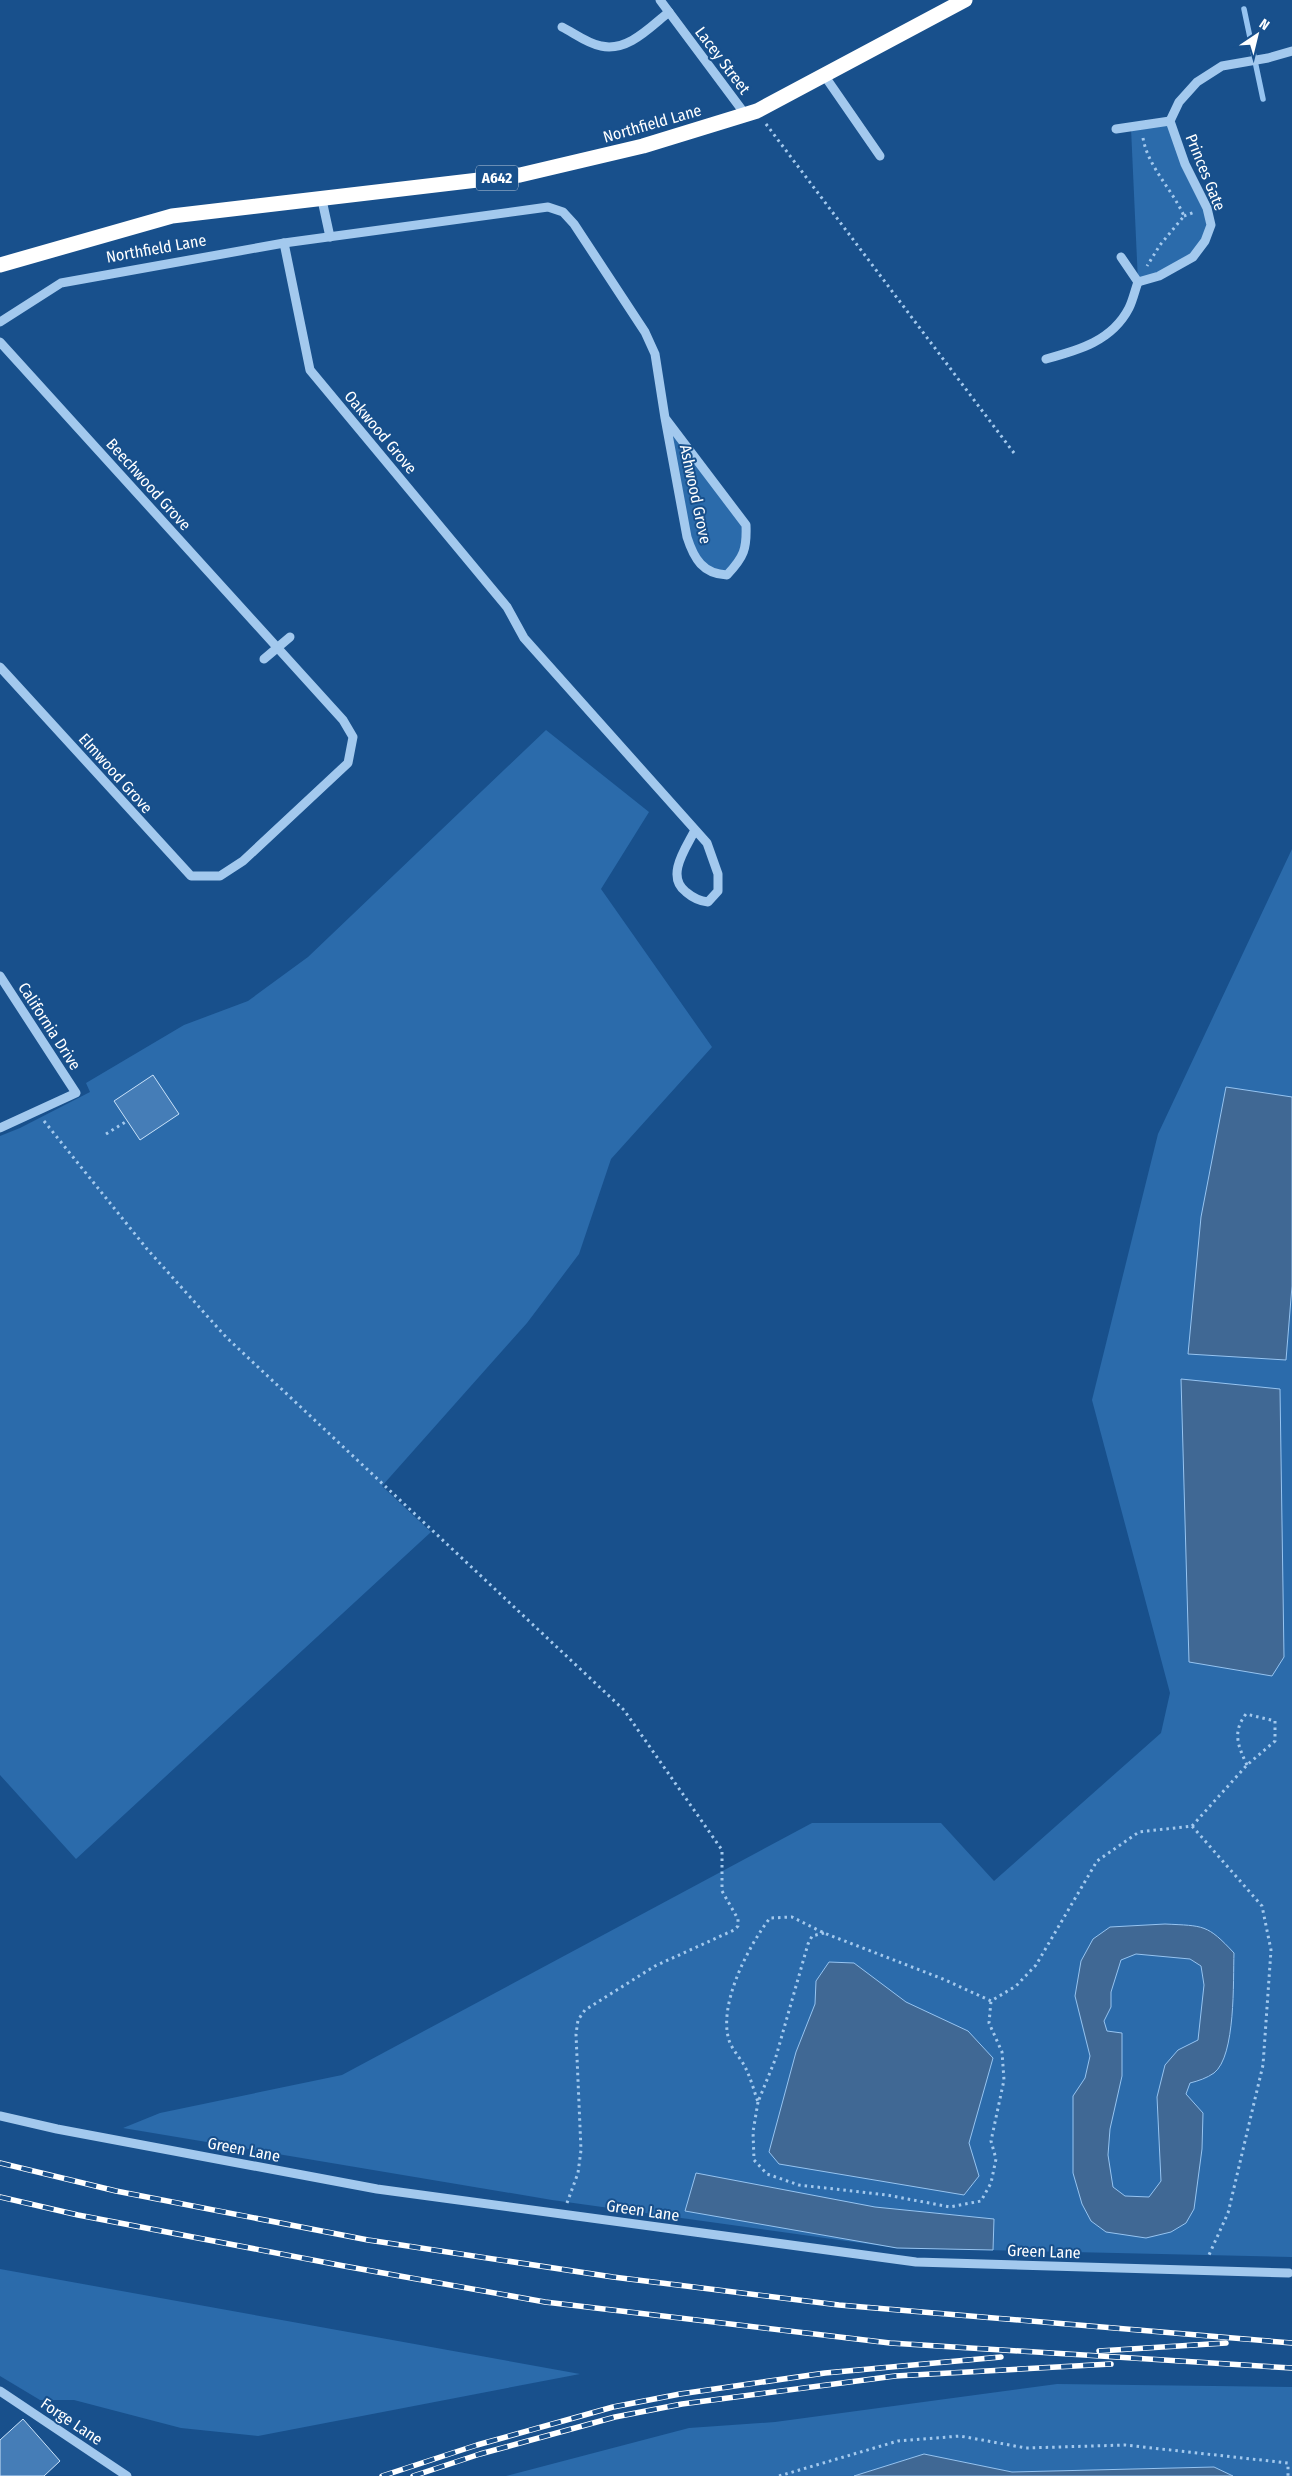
<svg xmlns="http://www.w3.org/2000/svg" width="1292" height="2476" font-family="'Fira Sans Condensed',sans-serif">
  <rect width="100%" height="100%" fill="#18508c"/>
  <g fill="#2b6bab">
    <path d="M1170,121l41,104 -18,32 -55,25 -7,-154z"/>
    <path d="M665,418l81,107 1,20 -20,30 -12,-1 -23,-22z"/>
    <path d="M546,730l103,82 -48,77 111,158 -101,112 -32,95 -52,69 -145,163 49,46 -355,327 -76,-84v-639l20,-8 70,-36 -4,-9 98,-58 64,-24 60,-44z"/>
    <path d="M1292,849v1408l-395,-9 -345,-48 -429,-72 37,-15 182,-38 470,-252h129l53,58 167,-148 9,-40 -78,-293 66,-266z"/>
    <path d="M0,2269l580,105 -322,62 -77,-8 -107,-28h-34l-40,-24z"/>
    <path d="M1057,2384l235,3v89h-59l-19,-9 -202,5 -88,-18 -70,22h-348l183,-48 86,-6z"/>
  </g>
  <g fill="#406894" stroke="#96c4f1" fill-rule="evenodd">
    <path d="M1226,1087l66,10v189l-6,74 -98,-6 13,-137z"/>
    <path d="M1181,1379l99,10 4,268 -12,19 -83,-14z"/>
    <path d="M1165,1924c39,2 42,0 69,29 -1,27 2,103 -20,120 -7,5 -16,8 -24,10l-4,11 17,19 -1,36 -8,60 -8,14 -15,9 -25,6 -40,-6 -15,-11 -9,-17 -9,-31v-77l12,-18 5,-22 -15,-60 6,-35 12,-22 17,-12zM1136,1954l54,5 11,7 3,19 -6,55 -20,10 -13,15 -8,32 4,84 -12,16 -24,-1 -12,-9 -5,-32 2,-26 12,-53v-43l-15,-2 -3,-10 7,-14v-15l10,-32z"/>
    <path d="M829,1962l25,1 52,39 62,29 25,27 -24,85 10,33 -15,19 -185,-31 -10,-12 27,-100 19,-48 1,-23z"/>
    <path d="M696,2173l179,34 119,12 -1,31 -96,-2 -212,-37z"/>
    <path d="M924,2454l88,18 202,-5 19,9h-379z"/>
  </g>
  <g fill="none" stroke-linecap="round" stroke-linejoin="round">
    <path stroke="#96c4f1" stroke-width="5.5" d="M1244,9l19,90"/>
  </g>
  <g fill="#457db7" stroke="#c9e2fa">
    <path d="M153,1075l26,39 -39,26 -26,-39z"/>
    <path d="M23,2419l37,42 -16,15h-44v-36z"/>
  </g>
  <g fill="none" stroke-linecap="round" stroke-linejoin="round">
    <g stroke="#a3c9ee" stroke-width="3" stroke-dasharray="2.5 4" stroke-linecap="butt">
      <path d="M766,124l248,329"/>
      <path d="M1143,138c5,29 29,51 41,78l-24,29 -13,21"/>
      <path d="M1184,216l11,-4"/>
      <path d="M44,1121l103,128 79,88 398,373 98,140v41l16,28v7l-4,4 -79,36 -70,44 -7,10 -2,14 5,116 -3,23 -11,30"/>
      <path d="M106,1134l21,-13"/>
      <path d="M1192,1826l55,-61 28,-24v-20l-29,-7c-14,18 -8,32 1,51"/>
      <path d="M824,1933l-12,3 -4,8 -33,116 -17,42c-4,-11 -7,-23 -12,-33 -4,-9 -12,-17 -16,-26 -14,-36 19,-98 40,-125l22,-1 32,16 119,46 48,22 25,-15 20,-21 61,-104 42,-29 53,-6 70,80 9,44 -8,115 -35,148 -20,44"/>
      <path d="M758,2102l-5,30 1,28 13,14 32,11 88,10 63,12 31,-6 10,-18 5,-24 -5,-18 13,-61 -2,-28 -13,-29 2,-22"/>
      <path d="M779,2476l119,-35 62,-5 66,12 99,-3 163,18v13"/>
    </g>
    <g stroke="#a3c9ee" stroke-width="9">
      <path d="M660,0l85,114"/>
      <path d="M562,27c12,6 26,17 39,19 27,6 49,-19 68,-34"/>
      <path d="M824,75l56,81"/>
      <path d="M1116,129l54,-8"/>
      <path d="M322,200l8,37"/>
      <path d="M284,243l26,127 197,237 17,31 183,205 11,31v17l-10,11c-9,-1 -15,-4 -22,-10 -21,-16 0,-44 9,-62"/>
      <path d="M1138,282l21,-6 34,-19 12,-16 6,-16 -4,-17 -22,-44 -15,-43 9,-19 18,-20 25,-16 46,-8 24,-7"/>
      <path d="M0,322l61,-39 223,-40 264,-36 15,5 11,12 71,108 10,22 10,64 81,107c1,24 -2,32 -19,50 -24,-1 -33,-16 -40,-38l-22,-119"/>
      <path d="M0,342l343,378 10,17 -5,26 -105,98 -23,15h-29l-191,-209"/>
      <path d="M1046,359c33,-9 66,-18 83,-51 4,-8 6,-18 9,-26l-17,-25"/>
      <path d="M264,659l26,-22"/>
      <path d="M0,976l76,117 -76,35"/>
      <path d="M0,2116l57,13 320,60 539,73 373,11"/>
      <path d="M0,2391l127,85"/>
    </g>
    <path stroke="#fff" stroke-width="15" d="M0,265l172,-49 348,-41 123,-29 114,-35 208,-111"/>
    <defs>
      <g id="rail">
        <path d="M0,2163l116,28 252,49 245,37 226,28 453,38"/>
        <path d="M0,2197l78,18 266,51 201,36 345,41 402,25"/>
        <path d="M1099,2351l127,-8"/>
        <path d="M382,2476l95,-31 136,-38 67,-13 145,-21 176,-16"/>
        <path d="M413,2476l67,-22 135,-37 67,-13 213,-28 216,-12"/>
      </g>
    </defs>
    <use href="#rail" stroke="#fff" stroke-width="5.5"/>
    <use href="#rail" stroke="#18508c" stroke-width="4" stroke-dasharray="11" stroke-linecap="butt"/>
  </g>
  <g text-anchor="middle" stroke-width="4" stroke-linejoin="round" paint-order="stroke">
    <rect fill="#18508c" stroke="#bacadc" stroke-width="1" x="476" y="165.5" width="42" height="25" rx="4"/>
    <g font-size="15" font-weight="bold" fill="#fff">
      <text x="497" y="183">A642</text>
    </g>
    <g font-size="16" fill="#fff" stroke="#18508c">
      <text transform="translate(723 60) rotate(53)" y="6">Lacey Street</text>
      <text transform="translate(652 123) rotate(-16)" y="6">Northfield Lane</text>
      <text transform="translate(1206 172) rotate(68)" y="6">Princes Gate</text>
      <text transform="translate(156 248) rotate(-10)" y="6">Northfield Lane</text>
      <text transform="translate(381 432) rotate(50)" y="6">Oakwood Grove</text>
      <text transform="translate(149 484) rotate(48)" y="6">Beechwood Grove</text>
      <text transform="translate(696 494) rotate(78)" y="6">Ashwood Grove</text>
      <text transform="translate(116 773) rotate(48)" y="6">Elmwood Grove</text>
      <text transform="translate(50 1026) rotate(57)" y="6">California Drive</text>
      <text transform="translate(244 2149) rotate(11)" y="6">Green Lane</text>
      <text transform="translate(643 2210) rotate(8)" y="6">Green Lane</text>
      <text transform="translate(1044 2251) rotate(2)" y="6">Green Lane</text>
      <text transform="translate(72 2421) rotate(34)" y="6">Forge Lane</text>
    </g>
  </g>
  <g transform="translate(1257 35) rotate(35)" stroke="#18508c" stroke-width="4" paint-order="stroke">
  <path d="M0-4L9 19L0 12L-9 19Z" fill="#ffffff"/>
  <text y="-8" font-size="14" font-weight="bold" text-anchor="middle" fill="#ffffff">N</text>
  </g>
</svg>
